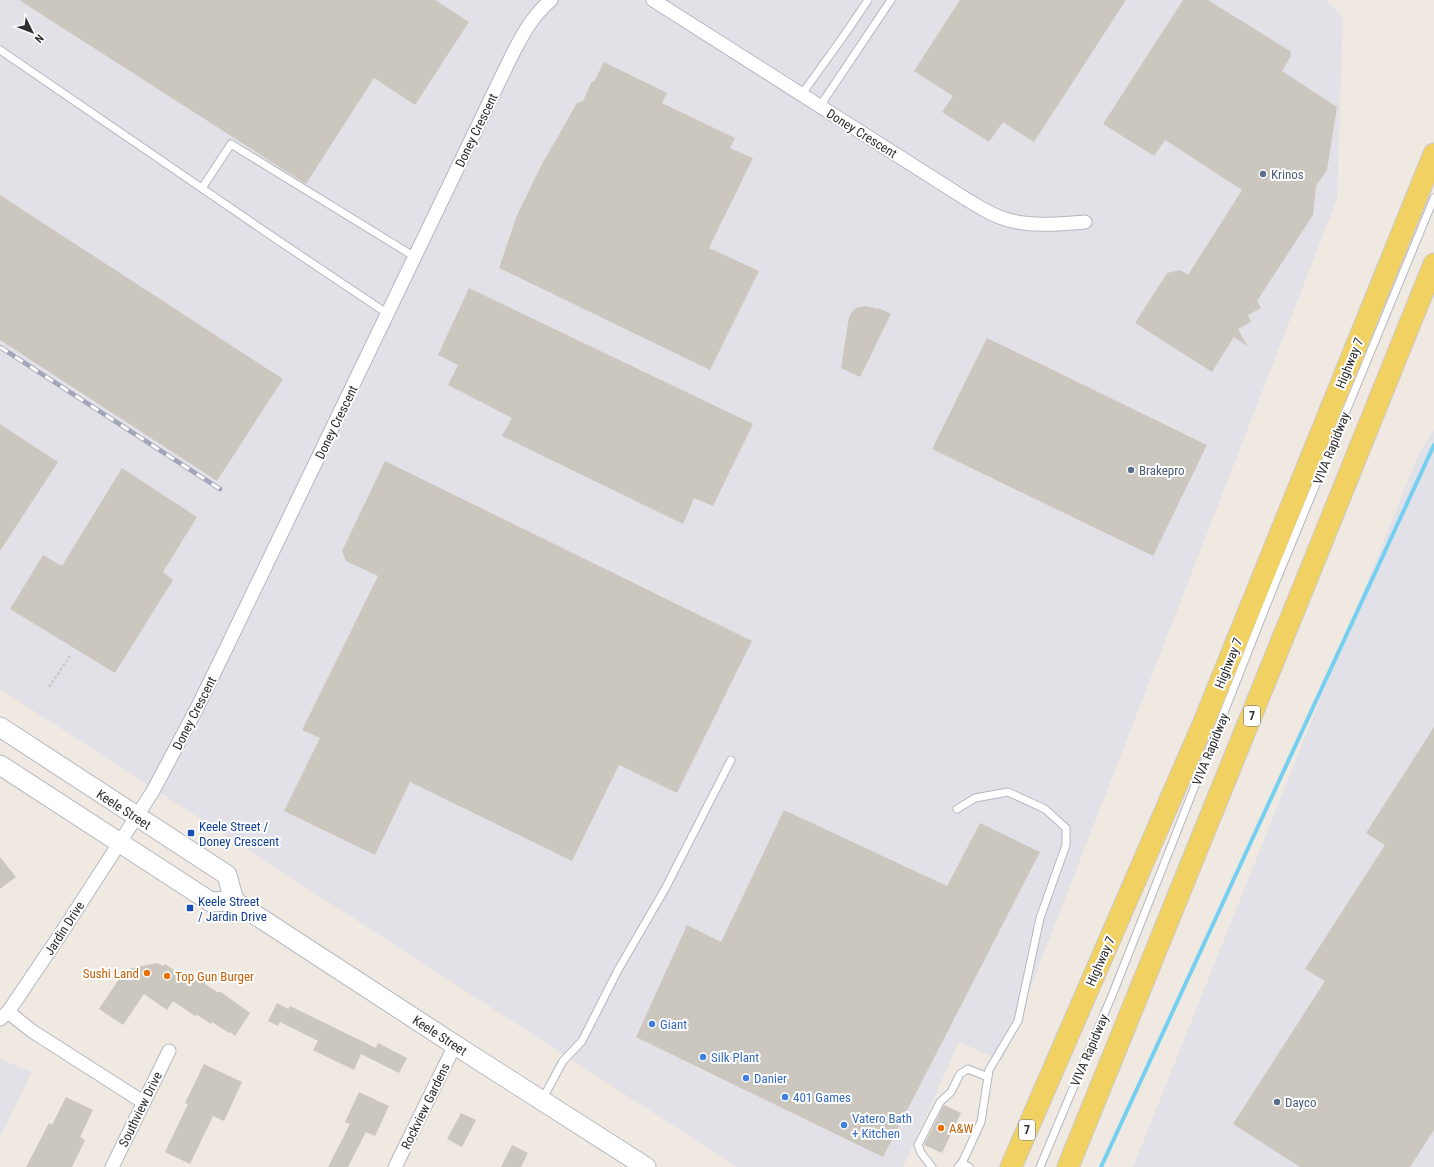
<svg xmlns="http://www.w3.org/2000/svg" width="1434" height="1167" font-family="'Roboto Condensed',sans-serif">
  <rect width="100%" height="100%" fill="#efe9e1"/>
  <g fill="#e3e1e8">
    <path d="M0,0h1326l17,18 -6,181 -335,862 -43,-19 -56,125h-166l-737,-478z"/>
    <path d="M1434,429v738h-301l285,-712z"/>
    <path d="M0,1059l32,13 -32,65z"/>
  </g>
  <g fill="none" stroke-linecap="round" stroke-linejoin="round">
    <path stroke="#75cff0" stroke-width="4" d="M1101,1167l333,-722"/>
  </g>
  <g fill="#cbc7bf">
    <path d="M19,0h416l34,22 -54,83 -41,-27 -68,106z"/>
    <path d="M960,0h166l-92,142 -31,-20 -14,20 -47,-30 11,-16 -39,-25z"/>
    <path d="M1183,0h25l82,51 1,5 -9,15 55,36 -10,63 -11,16 -3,29 -56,86 4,7 -13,7 3,7 -13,7 10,18 -14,-10 -22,35 -77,-49 32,-50 13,-3 8,5 54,-85 -77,-50 -11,16 -51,-32z"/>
    <path d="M604,62l63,31 -5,10 73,35 -5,10 23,10 -44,90 50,23 -49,99 -211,-102 18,-53 24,-49 36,-63 6,-2 9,-20 2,1z"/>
    <path d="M0,195l283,184 -66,102 -217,-141z"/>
    <path d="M469,288l284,136 -40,82 -19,-8 -11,26 -181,-88 10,-18 -64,-33 10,-20 -20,-10z"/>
    <path d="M866,306l12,3 1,-1 12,6 -31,63 -19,-9 8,-51 3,-5 4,-4z"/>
    <path d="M987,338l220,107 -54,111 -221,-107z"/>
    <path d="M0,424l58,38 -58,89z"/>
    <path d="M385,461l367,180 -75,152 -58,-28 -47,96 -162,-79 -35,73 -91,-44 36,-73 -18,-8 76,-154 -32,-15 -4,-10z"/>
    <path d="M122,468l75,49 -34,55 10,8 -58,93 -105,-64 33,-54 19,11z"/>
    <path d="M1434,727v403l-24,37h-110l-67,-43 92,-143 -20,-12 80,-124 -19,-12z"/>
    <path d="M784,810l163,76 33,-63 60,29 -157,305 -247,-120 51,-112 34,17z"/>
    <path d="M0,857l16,20 -16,12z"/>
    <path d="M157,963l6,3 2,-2 28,19 4,-7 9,6 -1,2 12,8h4l29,21 -15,23 -5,-4 -1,1 -17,-11 -1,2 -14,-9 -2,1 -22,-15 -6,9 -23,-16 -21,31 -24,-16 22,-33 2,1 5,-8z"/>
    <path d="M277,1003l11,6 2,-3 86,42 2,-5 29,15 -8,15 -38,-19 -7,16 -41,-20 5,-9 -38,-19 -2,4 -10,-5z"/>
    <path d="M204,1064l38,18 -18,39 -11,-5 -23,48 -25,-12 23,-48 -3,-1z"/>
    <path d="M359,1092l30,14 -14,30 -9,-4 -18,35h-20l22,-43 -5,-2z"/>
    <path d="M66,1097l27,13 -13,27 5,3 -13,27h-46l23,-44 3,2z"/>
    <path d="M944,1105l17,8 -19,40 -18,-8z"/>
    <path d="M461,1113l15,7 -14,27 -15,-8z"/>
    <path d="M512,1145l16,8 -7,14h-20z"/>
  </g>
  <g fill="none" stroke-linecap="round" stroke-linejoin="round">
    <defs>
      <g id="lane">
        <path d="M0,50l279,191 109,73"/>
        <path d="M802,94l43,-60 23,-34"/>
        <path d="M820,106l71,-106"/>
        <path d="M202,188l29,-44 184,113"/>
        <path d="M957,809l18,-11 33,-6 37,17 21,19v17l-26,73 -22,103 -29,49 -8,52 -19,41"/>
        <path d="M542,1100l21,-39 19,-20 36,-71 47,-81 66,-129"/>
        <path d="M932,1167l-11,-14 -3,-8 22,-43 11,-10 9,-18 8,-5 20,8"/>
        <path d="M958,1167l4,-4 7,4"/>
        <path d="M1040,1167l73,-174 161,-407 160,-388"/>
      </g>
      <g id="street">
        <path d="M653,0l313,199c12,7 25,16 39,20 25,8 54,5 80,3"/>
        <path d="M8,1012l24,19 111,71"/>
        <path d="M0,1019l8,-7 54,-80 91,-141 45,-85 23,-47 289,-600c11,-22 22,-43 41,-59"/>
        <path d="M112,1167l57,-116"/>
        <path d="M395,1167l60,-122"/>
      </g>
      <g id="secondary">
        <path d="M0,727l227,148 7,26"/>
        <path d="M0,765l211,137 23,-1 221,144 191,122"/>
      </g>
      <g id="primary">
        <path d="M1011,1167l193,-445 230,-568"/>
        <path d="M1068,1167c124,-300 244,-602 366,-903"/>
      </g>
    </defs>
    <use href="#lane" stroke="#b4b7c1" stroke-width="9"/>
    <use href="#street" stroke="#b4b7c1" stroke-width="15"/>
    <use href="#secondary" stroke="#b4b7c1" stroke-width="21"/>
    <use href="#primary" stroke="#c9c9c9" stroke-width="23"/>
    <path stroke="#c9c9c9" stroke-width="2.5" stroke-dasharray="3 2" stroke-linecap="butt" d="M49,687l21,-31"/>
    <use href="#lane" stroke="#fff" stroke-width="7"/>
    <use href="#street" stroke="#fff" stroke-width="13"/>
    <use href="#secondary" stroke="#fff" stroke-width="19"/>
    <use href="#primary" stroke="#f2d163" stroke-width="21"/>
    <defs>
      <path id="rail" d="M0,347l220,142"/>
    </defs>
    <use href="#rail" stroke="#a3a6b8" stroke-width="4.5"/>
    <use href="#rail" stroke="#fff" stroke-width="3" stroke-dasharray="9" stroke-linecap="butt"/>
  </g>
  <g fill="#5c6f8a" stroke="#fff" stroke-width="1.5">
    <circle cx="1263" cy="174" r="4"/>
    <circle cx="1131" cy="470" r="4"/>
    <circle cx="1277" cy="1102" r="4"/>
  </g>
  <g fill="#1a4fb4" stroke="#fff" stroke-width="1.5">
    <rect x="187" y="829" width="8" height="8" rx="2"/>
    <rect x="186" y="904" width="8" height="8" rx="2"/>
  </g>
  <g fill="#e8710a" stroke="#fff" stroke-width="1.5">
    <circle cx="147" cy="973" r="4"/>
    <circle cx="167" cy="976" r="4"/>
    <circle cx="941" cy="1128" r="4"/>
  </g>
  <g fill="#3f7fe0" stroke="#fff" stroke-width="1.5">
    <circle cx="652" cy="1024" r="4"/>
    <circle cx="703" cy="1057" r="4"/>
    <circle cx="746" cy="1078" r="4"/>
    <circle cx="785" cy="1097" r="4"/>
    <circle cx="844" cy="1125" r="4"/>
  </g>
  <g text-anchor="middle" stroke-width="4" stroke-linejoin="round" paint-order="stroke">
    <g fill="#fff" stroke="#6d6d6d" stroke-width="1">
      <rect x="1244" y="706" width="16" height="20" rx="3"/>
      <rect x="1019" y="1120" width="16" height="20" rx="3"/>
    </g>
    <g font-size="12" font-weight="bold" fill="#2e2e2e">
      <text x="1252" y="720">7</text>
      <text x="1027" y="1134">7</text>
    </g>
    <g font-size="13" fill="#2e2e2e" stroke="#fff">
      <text transform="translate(476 130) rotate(-64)" y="5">Doney Crescent</text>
      <text transform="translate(862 133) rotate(32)" y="5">Doney Crescent</text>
      <text transform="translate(1349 363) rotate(-68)" y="5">Highway 7</text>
      <text transform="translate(336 422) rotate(-64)" y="5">Doney Crescent</text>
      <text transform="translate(1331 448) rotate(-68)" y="5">VIVA Rapidway</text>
      <text transform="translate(1228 663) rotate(-68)" y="5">Highway 7</text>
      <text transform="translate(194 713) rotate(-63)" y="5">Doney Crescent</text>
      <text transform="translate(1210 749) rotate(-68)" y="5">VIVA Rapidway</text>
      <text transform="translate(124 809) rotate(33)" y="5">Keele Street</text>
      <text transform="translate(64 928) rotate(-57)" y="5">Jardin Drive</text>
      <text transform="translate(1100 961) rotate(-66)" y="5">Highway 7</text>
      <text transform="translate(440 1035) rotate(33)" y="5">Keele Street</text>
      <text transform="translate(1089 1050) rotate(-67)" y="5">VIVA Rapidway</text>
      <text transform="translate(425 1106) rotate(-64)" y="5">Rockview Gardens</text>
      <text transform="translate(140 1109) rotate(-64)" y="5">Southview Drive</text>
    </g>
    <g font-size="13" fill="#4e5e75" stroke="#fff" text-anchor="start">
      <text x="1271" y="179">Krinos</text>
      <text x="1139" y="475">Brakepro</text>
      <text x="1285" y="1107">Dayco</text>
    </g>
    <g font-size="13" fill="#164399" stroke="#fff" text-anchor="start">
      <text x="199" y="831">Keele Street /<tspan x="199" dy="15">Doney Crescent</tspan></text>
      <text x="198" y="906">Keele Street<tspan x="198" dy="15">/ Jardin Drive</tspan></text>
    </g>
    <g font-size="13" fill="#c56008" stroke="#fff" text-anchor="start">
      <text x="139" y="978" text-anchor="end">Sushi Land</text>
      <text x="175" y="981">Top Gun Burger</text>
      <text x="949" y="1133">A&amp;W</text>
    </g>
    <g font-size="13" fill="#366cbe" stroke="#fff" text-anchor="start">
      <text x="660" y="1029">Giant</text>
      <text x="711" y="1062">Silk Plant</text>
      <text x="754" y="1083">Danier</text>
      <text x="793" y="1102">401 Games</text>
      <text x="852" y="1123">Vatero Bath<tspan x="852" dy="15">+ Kitchen</tspan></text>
    </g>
  </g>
  <g transform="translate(32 32) rotate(133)" stroke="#ffffff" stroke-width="3" paint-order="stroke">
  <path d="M0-3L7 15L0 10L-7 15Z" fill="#2e2e2e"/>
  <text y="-6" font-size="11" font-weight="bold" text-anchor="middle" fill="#2e2e2e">N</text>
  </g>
</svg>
